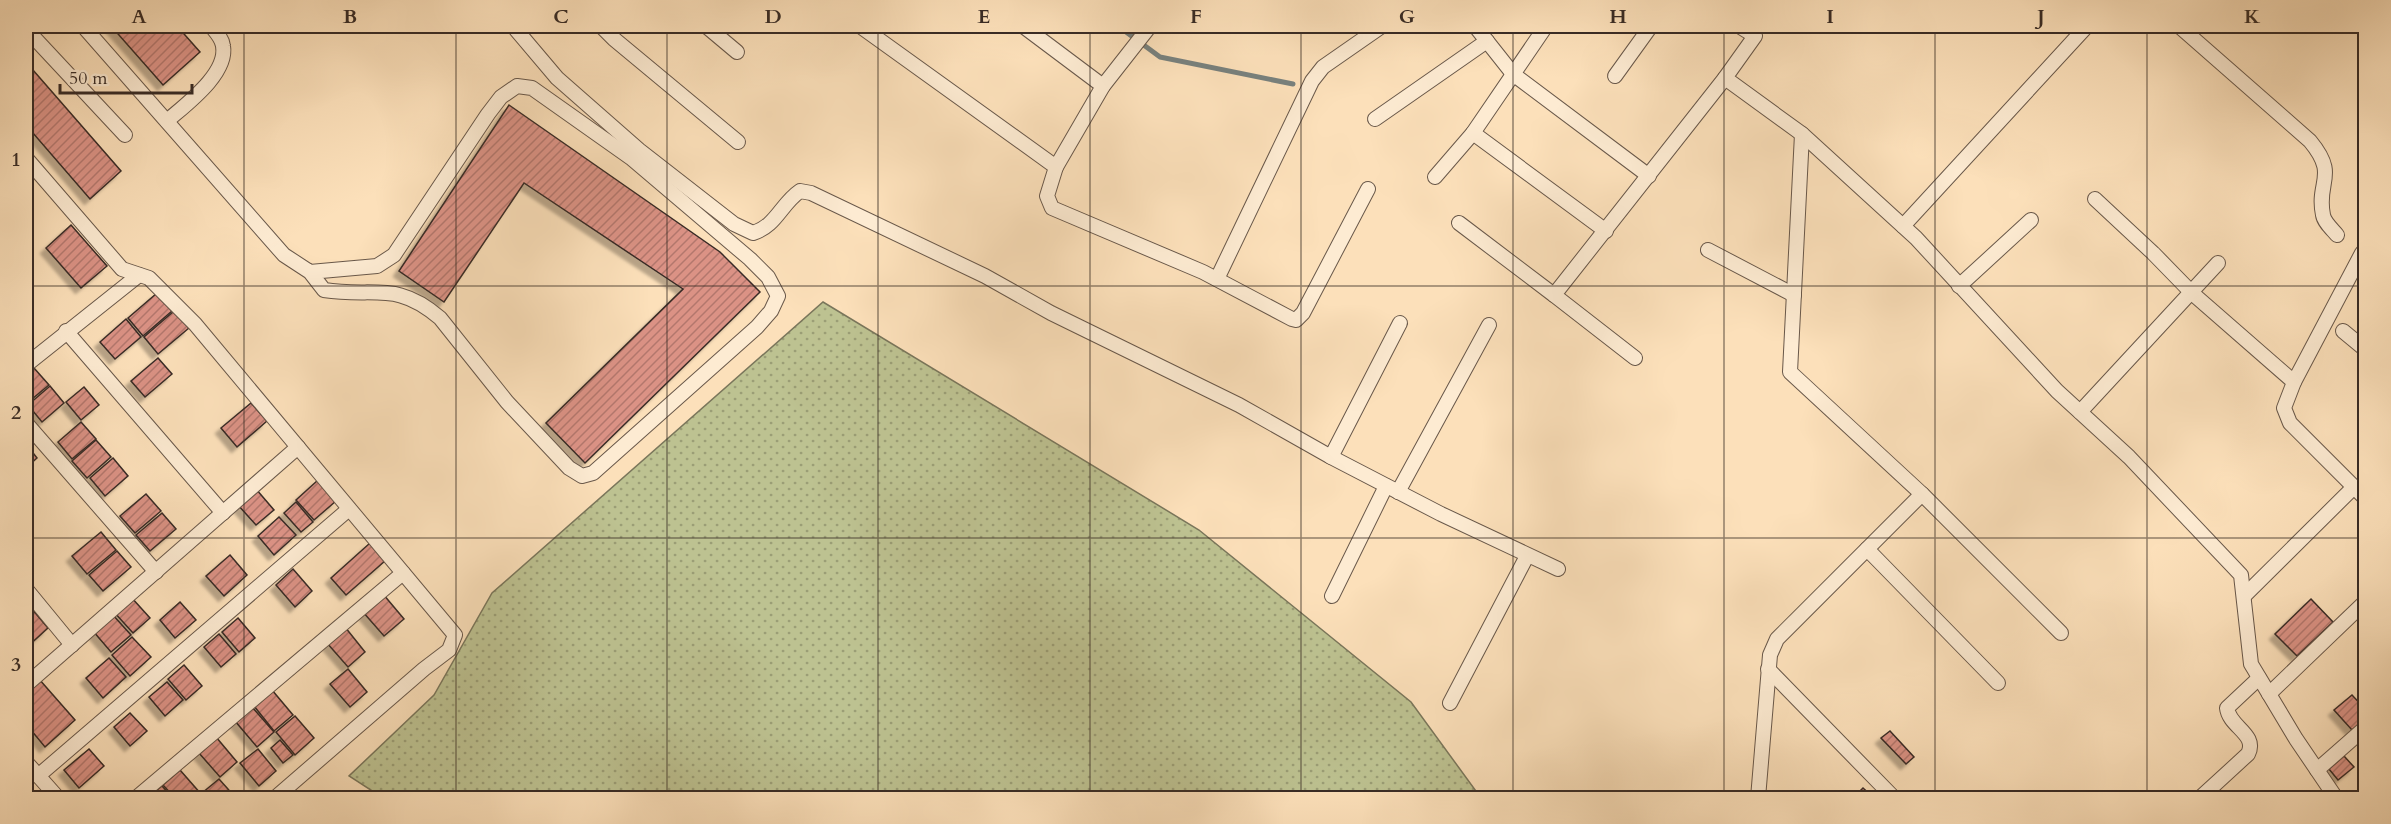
<svg xmlns="http://www.w3.org/2000/svg" width="2391" height="824" font-family="Cardo,serif">
  <defs>
    <pattern id="grass-dots" width="8" height="8" patternUnits="userSpaceOnUse" patternTransform="scale(1.5)"><rect width="8" height="8" fill="#bdc291"/><path d="M2 2h.1M6 6h.1" fill="none" stroke="#9b9e76" stroke-width="1.8" stroke-linecap="round"/></pattern>
    <pattern id="building-hatch" width="6" height="6" patternUnits="userSpaceOnUse" patternTransform="scale(1.5)"><rect width="6" height="6" fill="#db9285"/><path d="M-1 1l2-2M0 6l6-6M5 7l2-2" fill="none" stroke="#b3776d"/></pattern>
    <filter id="shadow"><feDropShadow dx="-5.5" dy="5.5" stdDeviation="1.5" flood-color="#0004"/></filter>
  </defs>
  <rect width="100%" height="100%" fill="#fce0ba"/>
  <filter id="stains"><feTurbulence type="fractalNoise" baseFrequency=".00333" numOctaves="4"/><feColorMatrix values="0 0 0 0 .2 0 0 0 0 .09 0 0 0 0 .02 0 0 0 .5 -.17"/></filter>
  <radialGradient id="worn" r=".72"><stop offset=".6" stop-color="#630" stop-opacity="0"/><stop offset="1" stop-color="#630" stop-opacity=".3"/></radialGradient>
  <path fill="url(#grass-dots)" stroke="#7a765b" stroke-width="1.5" d="M823,302l376,228 212,172 70,96h-1098l-34,-22 85,-81 58,-102z"/>
  <g fill="none" stroke-linecap="round" stroke-linejoin="round">
    <path stroke="#78817e" stroke-width="5" d="M1118,26l42,31 133,27"/>
  </g>
  <g fill="url(#building-hatch)" stroke="#382b25" stroke-width="1.5" filter="url(#shadow)">
    <path d="M111,26h66l23,26 -37,33z"/>
    <path d="M26,62l95,109 -31,28 -64,-74z"/>
    <path d="M509,105l211,147 40,40 -175,171 -39,-40 137,-134 -159,-106 -80,119 -45,-31z"/>
    <path d="M71,225l36,41 -26,22 -35,-40z"/>
    <path d="M157,293l15,18 -29,25 -15,-18z"/>
    <path d="M174,311l15,17 -31,26 -14,-17z"/>
    <path d="M126,319l15,18 -26,22 -15,-17z"/>
    <path d="M158,358l14,16 -27,23 -14,-16z"/>
    <path d="M34,368l15,17 -23,19v-29z"/>
    <path d="M50,386l14,17 -22,19 -14,-17z"/>
    <path d="M84,387l15,18 -18,15 -15,-18z"/>
    <path d="M251,403l16,18 -30,26 -16,-19z"/>
    <path d="M81,422l15,17 -24,20 -14,-17z"/>
    <path d="M96,440l15,17 -24,21 -15,-17z"/>
    <path d="M26,444l11,14 -11,10z"/>
    <path d="M113,458l15,18 -23,20 -15,-18z"/>
    <path d="M318,480l18,21 -22,19 -18,-20z"/>
    <path d="M256,489l18,21 -18,15 -18,-20z"/>
    <path d="M146,494l15,17 -26,22 -15,-17z"/>
    <path d="M296,502l17,20 -12,10 -17,-19z"/>
    <path d="M162,513l14,16 -26,22 -14,-16z"/>
    <path d="M279,517l17,18 -22,20 -16,-19z"/>
    <path d="M101,532l15,18 -29,24 -15,-18z"/>
    <path d="M370,543l15,18 -39,34 -15,-17z"/>
    <path d="M117,551l14,16 -28,24 -14,-16z"/>
    <path d="M230,555l17,20 -23,21 -18,-20z"/>
    <path d="M293,569l19,22 -17,16 -19,-22z"/>
    <path d="M383,594l21,25 -20,17 -21,-24z"/>
    <path d="M131,597l19,21 -17,15 -19,-21z"/>
    <path d="M2311,599l22,23 -36,34 -22,-22z"/>
    <path d="M26,602l22,26 -22,20z"/>
    <path d="M180,602l16,18 -21,18 -15,-18z"/>
    <path d="M112,614l19,21 -20,17 -18,-21z"/>
    <path d="M238,618l17,20 -16,14 -17,-20z"/>
    <path d="M345,627l20,25 -17,15 -21,-24z"/>
    <path d="M219,634l17,20 -15,13 -17,-20z"/>
    <path d="M132,637l19,20 -21,19 -18,-21z"/>
    <path d="M109,658l17,19 -23,21 -17,-20z"/>
    <path d="M184,665l18,21 -16,14 -18,-21z"/>
    <path d="M348,669l19,23 -17,15 -20,-23z"/>
    <path d="M39,679l36,41 -30,27 -19,-23v-32z"/>
    <path d="M167,682l16,18 -18,16 -16,-19z"/>
    <path d="M272,690l21,25 -19,16 -20,-25z"/>
    <path d="M2352,695l14,15v9l-14,11 -18,-20z"/>
    <path d="M252,707l22,25 -17,15 -22,-26z"/>
    <path d="M130,713l17,18 -17,15 -16,-19z"/>
    <path d="M295,716l19,22 -19,17 -19,-23z"/>
    <path d="M1890,731l24,26 -8,7 -25,-26z"/>
    <path d="M216,737l21,25 -17,15 -21,-24z"/>
    <path d="M280,740l13,15 -10,8 -12,-15z"/>
    <path d="M89,749l15,17 -25,22 -15,-18z"/>
    <path d="M258,749l18,22 -17,15 -19,-23z"/>
    <path d="M2344,756l10,11 -16,13 -9,-11z"/>
    <path d="M180,770l21,24 -5,4h-21l-12,-13z"/>
    <path d="M219,779l17,19h-30l-4,-5z"/>
    <path d="M162,786l11,12h-26z"/>
    <path d="M1863,788l11,10h-21z"/>
  </g>
  <g fill="none" stroke-linecap="round" stroke-linejoin="round">
    <defs>
      <g id="street">
        <path d="M83,26l201,229 26,17 67,-6 17,-11 94,-141 13,-17 16,-11 15,2 99,70 119,101 18,18 10,19 -7,15 -14,16 -164,146 -11,3 -13,-8 -62,-66 -67,-84c-44,-38 -66,-20 -116,-28l-14,-18"/>
        <path d="M513,26l44,52 82,72 95,74 19,9c23,-7 28,-29 47,-42l11,2 174,83 66,37 188,92 92,52 110,57 117,55"/>
        <path d="M601,26l13,13 124,103"/>
        <path d="M706,26l31,26"/>
        <path d="M860,26l196,141 -9,29 5,12 151,64 89,47 4,1 7,-7 65,-124"/>
        <path d="M1023,26l80,60"/>
        <path d="M1475,26l38,48 136,102"/>
        <path d="M1739,26l16,10 -30,42 77,56 114,104 141,153 72,66 112,118 10,89 45,75 40,59"/>
        <path d="M2179,26l131,115c29,35 6,40 13,74 1,7 9,14 14,20"/>
        <path d="M26,29l99,106"/>
        <path d="M1615,76l36,-50"/>
        <path d="M1375,119l112,-78"/>
        <path d="M167,121c18,-16 61,-47 56,-75 -1,-8 -7,-14 -12,-20"/>
        <path d="M1473,133l133,98"/>
        <path d="M1802,134l-12,238 132,122 139,139"/>
        <path d="M26,158l96,111 27,9 46,46 260,311 -6,15 -25,19 -149,129"/>
        <path d="M1056,167l47,-81 47,-60"/>
        <path d="M1435,177l38,-44 73,-107"/>
        <path d="M2095,199l58,54 39,40 102,89 -10,26 6,15 76,76"/>
        <path d="M1459,223l95,72"/>
        <path d="M1903,226l184,-200"/>
        <path d="M1708,250l86,45"/>
        <path d="M1217,279l95,-198 11,-14 59,-41"/>
        <path d="M1959,286l72,-66"/>
        <path d="M66,331l157,182"/>
        <path d="M2343,331l23,19"/>
        <path d="M1635,358l-81,-63 171,-217"/>
        <path d="M26,365l113,-90"/>
        <path d="M2294,382l68,-129"/>
        <path d="M2080,412l138,-149"/>
        <path d="M26,423l130,149"/>
        <path d="M1331,457l69,-134"/>
        <path d="M1398,492l91,-167"/>
        <path d="M1867,549l131,134"/>
        <path d="M26,589l46,56"/>
        <path d="M1332,596l54,-110"/>
        <path d="M2244,596l110,-109"/>
        <path d="M1768,669l126,129"/>
        <path d="M26,685l272,-238"/>
        <path d="M2269,694l97,-93"/>
        <path d="M1450,703l77,-147"/>
        <path d="M26,762l32,36"/>
        <path d="M2317,770l49,-43"/>
        <path d="M38,776l311,-267"/>
        <path d="M136,798l267,-225"/>
        <path d="M1758,798l12,-143 7,-16 145,-145"/>
        <path d="M2200,798l48,-44c10,-20 -19,-27 -21,-46l32,-30"/>
      </g>
    </defs>
    <use href="#street" stroke="#69584a" stroke-width="16"/>
    <use href="#street" stroke="#fdebd2" stroke-width="14"/>
  </g>
  <path fill="none" stroke="#382b25" stroke-width="1.5" stroke-opacity="0.55" d="M244,26v772M456,26v772M667,26v772M878,26v772M1090,26v772M1301,26v772M1513,26v772M1724,26v772M1935,26v772M2147,26v772M26,286h2340M26,538h2340"/>
  <rect width="2391" height="824" fill="none" stroke="#fce0ba" stroke-width="66"/>
  <path d="M60 84v9h132v-9" fill="none" stroke="#382b25" stroke-width="3"/>
  <text x="69" y="84" font-size="18" fill="#382b25" stroke="#fdebd2" stroke-width="4.5" paint-order="stroke">50 m</text>
  <rect x="33" y="33" width="2325" height="758" fill="none" stroke="#382b25" stroke-width="2"/>
  <g font-size="20" text-anchor="middle" font-weight="bold" fill="#382b25">
    <text x="139" y="23">A</text>
    <text x="350" y="23">B</text>
    <text x="561" y="23">C</text>
    <text x="773" y="23">D</text>
    <text x="984" y="23">E</text>
    <text x="1196" y="23">F</text>
    <text x="1407" y="23">G</text>
    <text x="1618" y="23">H</text>
    <text x="1830" y="23">I</text>
    <text x="2041" y="23">J</text>
    <text x="2252" y="23">K</text>
    <text x="16" y="166">1</text>
    <text x="16" y="419">2</text>
    <text x="16" y="671">3</text>
  </g>
  <rect width="100%" height="100%" filter="url(#stains)"/>
  <rect width="100%" height="100%" fill="url(#worn)"/>
</svg>
